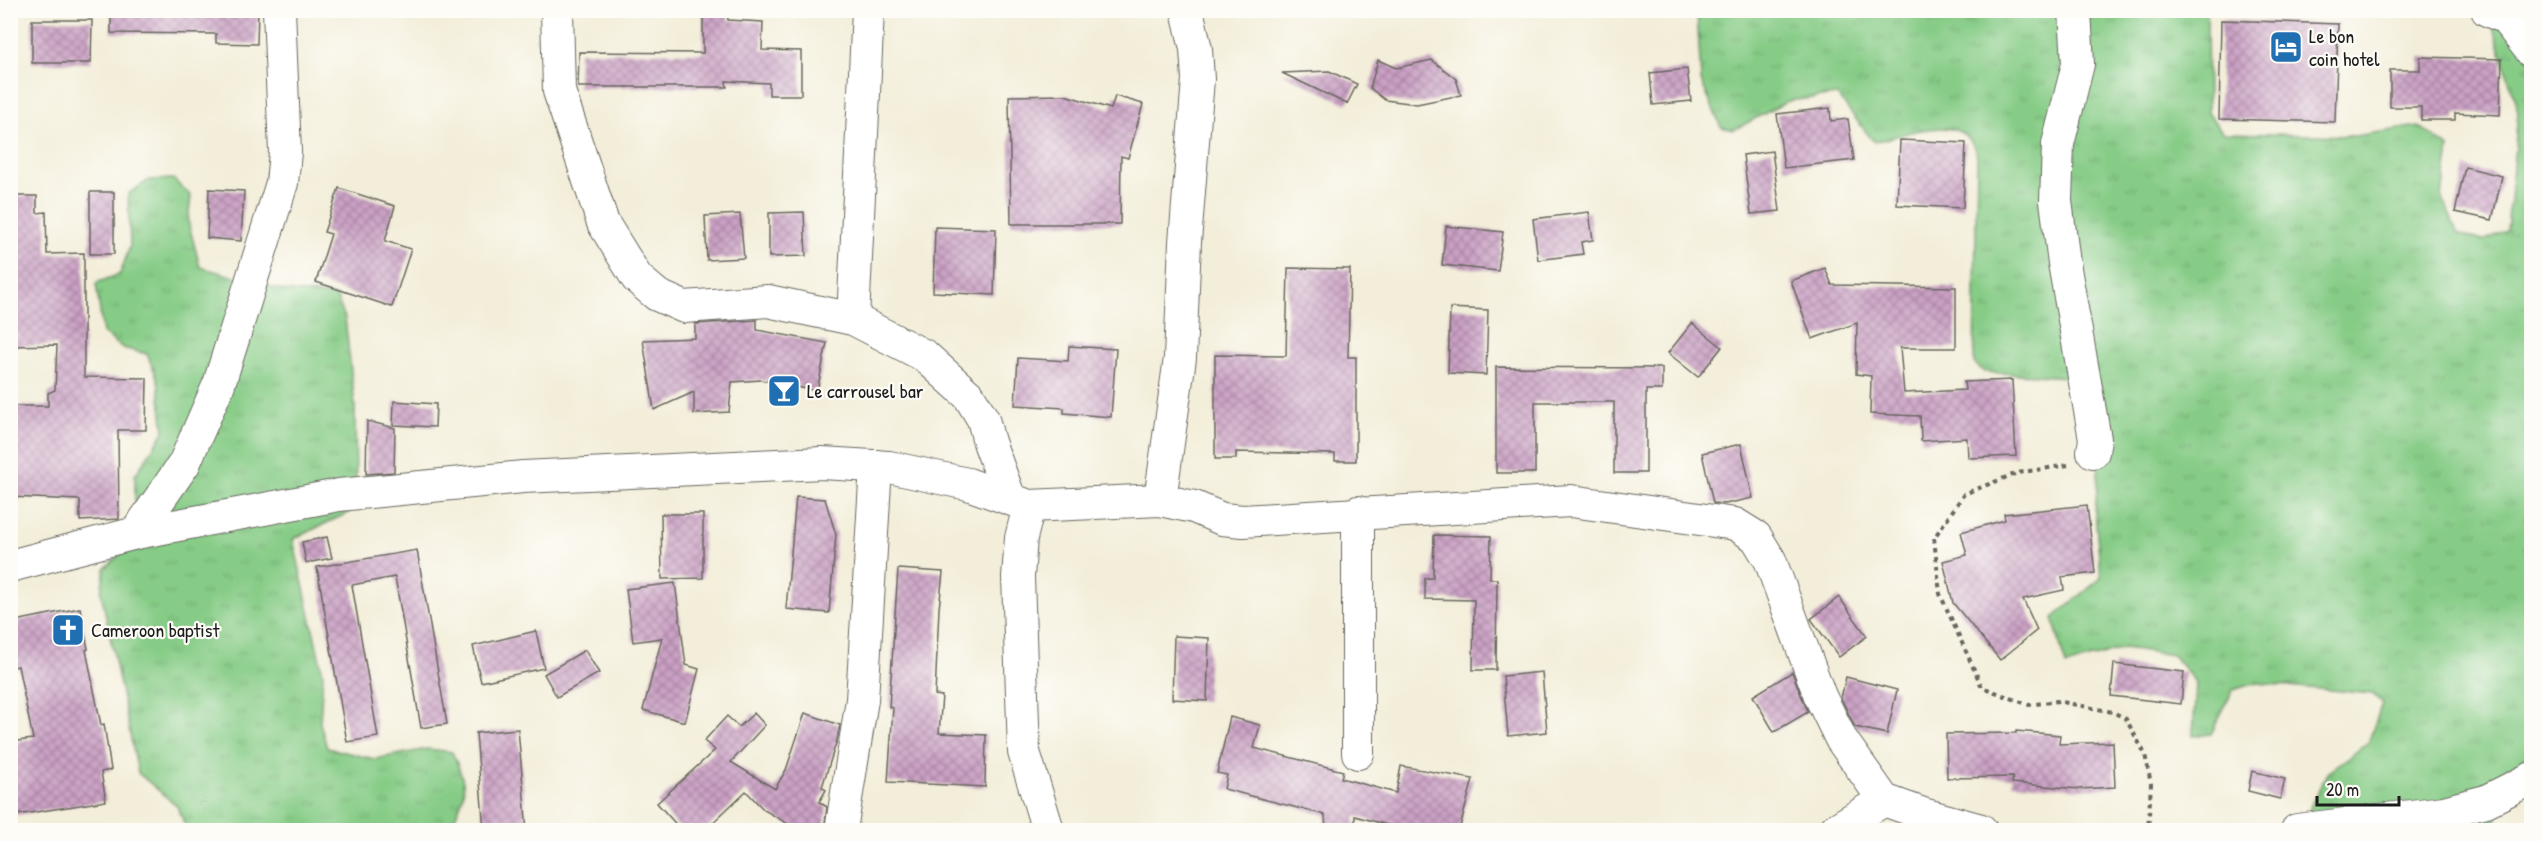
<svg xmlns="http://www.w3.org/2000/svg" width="2542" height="841" font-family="'Patrick Hand',sans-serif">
  <defs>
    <pattern id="grass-tufts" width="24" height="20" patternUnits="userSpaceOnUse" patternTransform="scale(1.5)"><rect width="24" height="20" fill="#86cc86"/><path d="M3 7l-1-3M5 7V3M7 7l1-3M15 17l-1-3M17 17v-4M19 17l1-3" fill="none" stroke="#73af73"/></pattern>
    <pattern id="building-cross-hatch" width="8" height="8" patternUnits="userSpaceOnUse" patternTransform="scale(1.5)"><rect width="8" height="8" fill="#cba1c5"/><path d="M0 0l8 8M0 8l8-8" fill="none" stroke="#a4829f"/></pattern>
  </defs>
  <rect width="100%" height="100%" fill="#fdfcf7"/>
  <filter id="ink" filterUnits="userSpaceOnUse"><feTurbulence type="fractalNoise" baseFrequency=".0167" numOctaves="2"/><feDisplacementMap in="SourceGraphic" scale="12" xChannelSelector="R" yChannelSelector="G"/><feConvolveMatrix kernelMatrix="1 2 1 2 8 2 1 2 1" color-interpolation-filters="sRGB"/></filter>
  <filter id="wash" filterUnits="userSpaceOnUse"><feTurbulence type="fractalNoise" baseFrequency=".008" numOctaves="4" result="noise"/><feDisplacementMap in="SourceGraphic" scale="24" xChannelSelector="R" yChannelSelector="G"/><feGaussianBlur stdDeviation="1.35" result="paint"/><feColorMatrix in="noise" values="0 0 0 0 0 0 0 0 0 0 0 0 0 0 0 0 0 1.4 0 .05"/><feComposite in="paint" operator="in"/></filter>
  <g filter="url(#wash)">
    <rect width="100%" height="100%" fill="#f3eed9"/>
    <g fill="url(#grass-tufts)" stroke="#517451" stroke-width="1.5">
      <path d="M1697,11h510l1,102 15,20 132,3 64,-10 30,22 -7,49 16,37 24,7 25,-10 11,-119 -25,-88 1,-13h37l1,771 -26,12 -9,23 3,13h-185l-5,-23 17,-34 41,-30 14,-39 -9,-10 -116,-11 -24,7 -22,44 -18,2 3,-53 -23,-28 -49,-7 -58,18 -13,-48 48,-40 -6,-65 5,-63 -20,-69 -12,-4 -84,-5 -10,-9 3,-206c-9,-49 -71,-22 -103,-15l-37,-47 -49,6 -54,29 -13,-3 -20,-46z"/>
      <path d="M173,179l18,17 -3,25 12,46 85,24 51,5 9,22 10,88 1,85 -8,22 -55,26 30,135 -3,49 7,25 48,11 52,-10 25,3c15,31 16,41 0,71l-64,7h-201l-10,-24 -39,-33 -37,-181 4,-24 19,-17 11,-24v-52l29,-43 -6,-52 -11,-26 -24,-6 -20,-15 -7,-50 24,-9 10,-28 -2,-52 21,-14z"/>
    </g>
    <g id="blocks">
      <g fill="url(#building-cross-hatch)">
        <path d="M111,10h147l-1,34 -41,-1v-9l-105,-1z"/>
        <path d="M703,10h24l1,10 35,2 -1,28 39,1v44h-32v-12l-43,-2 1,6h-149l1,-35 124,1z"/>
        <path d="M32,20h60l-1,43h-59z"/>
        <path d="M2221,20l117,4 -3,98 -116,-3z"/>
        <path d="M2420,57l82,2 -2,56 -45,-2v7h-34v-13h-31v-37h30z"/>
        <path d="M1378,60l18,8 36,-8 24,19 5,16 -44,9 -32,-4 -15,-12z"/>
        <path d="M1687,69l4,32 -38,4 -3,-32z"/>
        <path d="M1329,71l28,13 -10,20 -65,-31z"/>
        <path d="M1065,95l46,14 4,-13 28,8 -15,54 -7,-2 -1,68h-109l-2,-128z"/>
        <path d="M1830,108l1,13 17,-2 6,41 -70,8 -7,-54z"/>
        <path d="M1900,140l66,3 -3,65 -66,-3z"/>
        <path d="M1772,151l8,60 -29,3 -8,-59z"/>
        <path d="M2465,167l37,9 -10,44 -37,-8z"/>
        <path d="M339,188l56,18 -10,35 26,8 -19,58 -76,-25 15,-48 -7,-2z"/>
        <path d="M209,189l35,2 -3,50 -34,-3z"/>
        <rect x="90" y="192" width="24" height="62"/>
        <path d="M10,196h27v17l9,-1 1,42 37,-1v124l63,1 -1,52h-28l1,89 -39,2v-21l-70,-3v-91h38v-13l7,-3 2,-45 -47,1z"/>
        <path d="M804,212l2,44 -37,1v-44z"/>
        <path d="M1589,212l4,28 -12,2 2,12 -45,6 -5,-41z"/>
        <path d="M740,214l4,44 -37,2 -2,-44z"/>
        <path d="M1446,226l57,6 -5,39 -56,-6z"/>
        <path d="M935,227l61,2 -2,66 -61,-3z"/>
        <path d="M1288,268l62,1 -2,88h8v104h-21v-7l-99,-2v7h-21v-104l71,1z"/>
        <path d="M1825,268l7,17 124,2v61h-56l4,45 61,-3 -1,-8 48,-2 4,76 -48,2 -1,-20 -46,3 -1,-25 -50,-2 1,-38 -15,-2 1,-51 -45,16 -21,-58z"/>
        <path d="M1450,308l38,2 -2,65 -38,-2z"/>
        <path d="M757,320v10l70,13 -10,48 -56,-11 -29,2 -3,30 -35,2v-22l-40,18 -11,-70 52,-2v-14z"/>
        <path d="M1692,323l30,24 -24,30 -30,-24z"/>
        <path d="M1069,346l47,3 -5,68 -47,-4v-5l-49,-3 3,-47 50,3z"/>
        <path d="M1496,367l166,1v22h-16v83h-32v-71h-79v71h-39z"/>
        <path d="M394,401l42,3 -1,23 -42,-2z"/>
        <path d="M367,421l28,7 -1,44 -28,2z"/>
        <path d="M1741,444l12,54 -28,6 -12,-1 -11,-50z"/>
        <path d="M796,497l29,2 11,36 -7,78 -43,-4z"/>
        <path d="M2087,505l8,68 -33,4 2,13 -41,9 14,31 -37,30 -47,-57 -10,-42 24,-6 -6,-23 44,-12 -1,-6z"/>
        <path d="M661,514h42v64l-41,1z"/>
        <path d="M1434,535l57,1 -1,43h7l-1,91h-23l1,-70 -49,-1v-21h8z"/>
        <path d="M327,537l5,21 -26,5 -4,-21z"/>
        <path d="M417,550l30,174 -26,4 -26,-151 -43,8 26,152 -31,5 -30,-175z"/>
        <path d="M898,569l45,3 -4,37 -4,86 7,1 -3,37 47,2 -1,52 -97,-5 5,-74 -4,-1z"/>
        <path d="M675,583l11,82 13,4 -14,53 -42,-12 19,-72 -29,4 -7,-53z"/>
        <path d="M1839,597l28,39 -28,21 -28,-38z"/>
        <path d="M80,608l8,41 -2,1 15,75 3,-1 7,46 -10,2 5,29 -96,15v-74l23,-3 -15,-73 -8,2v-46z"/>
        <path d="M536,631l8,37 -63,14 -8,-36z"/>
        <path d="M1174,636l35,2 -2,63 -35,-2z"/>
        <path d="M585,650l14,23 -42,24 -13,-23z"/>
        <path d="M2114,664l70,8 -3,32 -70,-8z"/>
        <path d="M1542,672l5,60 -39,4 -5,-60z"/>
        <path d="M1792,672l16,40 -34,20 -21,-36z"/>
        <path d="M1846,677l51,13 -10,44 -32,-7 -14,-29z"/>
        <path d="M754,713l11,12 -34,37 44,27 11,-19 19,-57 35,12 -3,15 -15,47 4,3 -7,12 8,5 -3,24h-24l-36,-21 -18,-19 -42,40h-22l-25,-28 58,-53 -11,-9 23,-25 12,11z"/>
        <path d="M1230,717l30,8 -6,23 89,23 -2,7 55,15 5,-27 72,13 -14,52h-50l-54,-15v15h-29l-1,-16 -101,-26 3,-14 -10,-2z"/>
        <path d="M518,729l9,102h-43l-8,-98z"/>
        <path d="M2016,731l44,4 -1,9 54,-2 2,45 -36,2 -67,-6 1,-6 -66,1 -1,-44 70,-1z"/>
        <path d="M2252,771l33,8 -5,20 -32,-8z"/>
      </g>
    </g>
  </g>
  <g filter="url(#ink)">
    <use href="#blocks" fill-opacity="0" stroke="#67665e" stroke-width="1.5"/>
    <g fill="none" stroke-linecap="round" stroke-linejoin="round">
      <defs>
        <g id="street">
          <path d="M557,10l2,81 44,132 34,55 20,17 27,12 84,-6 85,18 72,37 44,40 14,23 6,23 21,57"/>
          <path d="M2075,10l3,54 -20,80 -2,57 8,62 31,176 -2,13"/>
          <path d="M2487,10l18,8 27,34"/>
          <path d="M853,319l15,-309"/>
          <path d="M1160,500l20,-142 5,-116 13,-163 -2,-30 -9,-39"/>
          <path d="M1029,506l-8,32 -3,39 6,175 24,78"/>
          <path d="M136,533l48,-69 35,-80 63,-201 3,-31 -6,-142"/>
          <path d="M10,566l126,-33 203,-38 184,-18 299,-14 67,4 79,17 61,22 131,-6 34,7 28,12 21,2 328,-20 164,23 21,13 14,23 50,136 21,43 43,61 42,15 55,15"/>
          <path d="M1358,753v-241"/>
          <path d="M841,830l21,-130 14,-234"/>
          <path d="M1835,830l49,-30"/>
          <path d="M2297,830l147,-18 42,-11 46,-23"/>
        </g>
      </defs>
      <use href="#street" stroke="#67665e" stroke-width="34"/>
      <path stroke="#67665e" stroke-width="4" stroke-dasharray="4.5 4.5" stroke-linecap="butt" d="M2068,465l-51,8 -53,21 -30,44 6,56 42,93 47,18 28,-4 56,11 13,7 19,35 6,30 -3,46"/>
      <use href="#street" stroke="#fff" stroke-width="32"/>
    </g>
  </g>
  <defs>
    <symbol id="hotel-square" viewBox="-11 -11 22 22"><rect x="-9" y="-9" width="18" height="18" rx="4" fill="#1f6fb2" stroke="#fdfcf7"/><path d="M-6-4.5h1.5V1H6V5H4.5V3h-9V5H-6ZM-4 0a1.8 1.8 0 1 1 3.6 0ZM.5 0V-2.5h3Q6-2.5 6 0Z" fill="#fff"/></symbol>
    <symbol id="bar-square" viewBox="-11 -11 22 22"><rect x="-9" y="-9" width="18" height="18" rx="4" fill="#1f6fb2" stroke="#fdfcf7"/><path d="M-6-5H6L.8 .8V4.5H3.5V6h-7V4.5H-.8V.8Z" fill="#fff"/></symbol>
    <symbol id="church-square" viewBox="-11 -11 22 22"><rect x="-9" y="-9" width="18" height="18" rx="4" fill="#1f6fb2" stroke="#fdfcf7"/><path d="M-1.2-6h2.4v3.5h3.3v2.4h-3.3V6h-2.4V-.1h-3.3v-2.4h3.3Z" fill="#fff"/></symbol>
  </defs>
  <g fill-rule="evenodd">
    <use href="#hotel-square" x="2267" y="28" width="38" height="38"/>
    <use href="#bar-square" x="765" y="372" width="38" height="38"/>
    <use href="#church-square" x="49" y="611" width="38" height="38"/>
  </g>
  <g text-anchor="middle" stroke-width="4.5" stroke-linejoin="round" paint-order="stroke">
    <g font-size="20" fill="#1c1c1c" stroke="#fdfcf7" text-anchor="start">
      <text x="2309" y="43">Le bon<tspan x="2309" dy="23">coin hotel</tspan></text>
      <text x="807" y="398">Le carrousel bar</text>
      <text x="91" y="637">Cameroon baptist</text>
    </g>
  </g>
  <rect width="2542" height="841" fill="none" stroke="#fdfcf7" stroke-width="36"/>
  <path d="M2317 796v9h82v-9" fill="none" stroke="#1c1c1c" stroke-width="3"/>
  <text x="2326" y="796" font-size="18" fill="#1c1c1c" stroke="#fdfcf7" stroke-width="4.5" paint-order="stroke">20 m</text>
</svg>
